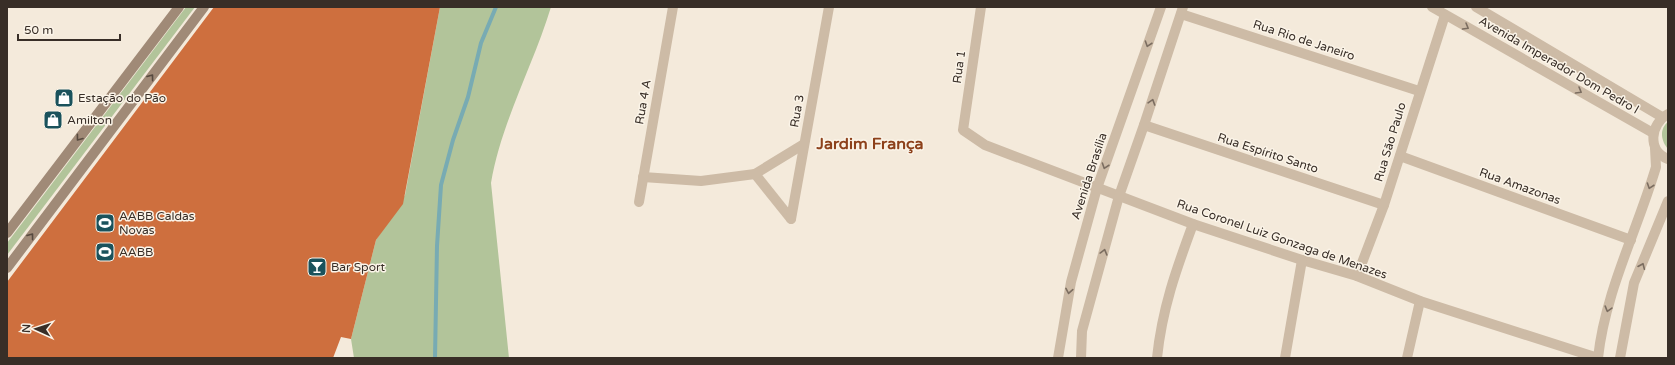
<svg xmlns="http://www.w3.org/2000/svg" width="1675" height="365" font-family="'Varela Round',sans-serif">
  <rect width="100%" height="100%" fill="#f4eadb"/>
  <g fill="#b2c49a">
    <path d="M186,7h9l-188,248v-12z"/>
    <path d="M440,7h111c-18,59 -50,116 -60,176l18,175h-155l-3,-19 25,-99 29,-45z"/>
    <path d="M1668,122v27c-7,-8 -9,-20 0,-27z"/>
  </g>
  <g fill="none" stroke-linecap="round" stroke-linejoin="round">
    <path stroke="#78abb3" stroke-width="4" d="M435,358l2,-112 4,-61 12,-45 15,-43 13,-54 15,-36"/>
  </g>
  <path fill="#ce6f3e" d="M214,7h226l-37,197 -27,36 -25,99 -10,-2 -8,21h-326v-76z"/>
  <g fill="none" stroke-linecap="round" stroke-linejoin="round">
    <g stroke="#cdbba6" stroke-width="10">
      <path d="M981,7l-18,123 22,15 208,79 109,36 55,16 63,25 178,57"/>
      <path d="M1432,7l221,126"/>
      <path d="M1476,7l186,110"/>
      <path d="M1181,14l238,77"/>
      <path d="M1144,125l240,80"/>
      <path d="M1400,156l231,84"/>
      <path d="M755,174l36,45"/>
      <path d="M643,177l58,4 54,-7 49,-30"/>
      <path d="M639,202l34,-195"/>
      <path d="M791,219l38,-212"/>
      <path d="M1357,276l27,-71 61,-190"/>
      <path d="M1058,358l13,-76 26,-94 64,-181"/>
      <path d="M1081,358l1,-27 37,-135 25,-71 39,-118"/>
      <path d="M1157,358c5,-49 19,-88 36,-134"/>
      <path d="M1285,358l17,-98"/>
      <path d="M1407,358l13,-57"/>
    </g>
    <g stroke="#cdbba6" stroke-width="10">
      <path d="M1668,114c-18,10 -21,37 0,45"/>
      <path d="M1598,358c7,-66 39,-127 58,-191l-1,-19"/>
      <path d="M1620,358l14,-75 34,-82"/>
    </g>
    <g stroke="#a08a77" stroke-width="10">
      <path d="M7,233l172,-226"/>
      <path d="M7,268l197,-261"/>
    </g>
  </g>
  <defs><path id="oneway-chevron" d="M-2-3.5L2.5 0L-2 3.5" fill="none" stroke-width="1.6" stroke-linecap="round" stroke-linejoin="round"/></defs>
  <g stroke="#7b6d60">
    <use href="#oneway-chevron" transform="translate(1466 27) rotate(30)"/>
    <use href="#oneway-chevron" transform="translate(1148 44) rotate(109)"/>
    <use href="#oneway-chevron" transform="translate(1579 91) rotate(30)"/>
    <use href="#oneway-chevron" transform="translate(1152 102) rotate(-72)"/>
    <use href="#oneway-chevron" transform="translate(1105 166) rotate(109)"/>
    <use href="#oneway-chevron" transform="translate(1650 186) rotate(109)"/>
    <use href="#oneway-chevron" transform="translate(1104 252) rotate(-75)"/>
    <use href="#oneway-chevron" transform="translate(1642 266) rotate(-67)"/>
    <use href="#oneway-chevron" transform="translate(1069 291) rotate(100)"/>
    <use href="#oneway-chevron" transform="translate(1608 309) rotate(106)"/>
  </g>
  <g stroke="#574a3f">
    <use href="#oneway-chevron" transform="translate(151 77) rotate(-53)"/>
    <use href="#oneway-chevron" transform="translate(79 138) rotate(127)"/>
    <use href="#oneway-chevron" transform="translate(31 236) rotate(-53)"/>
  </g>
  <defs>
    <symbol id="shop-square" viewBox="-11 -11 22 22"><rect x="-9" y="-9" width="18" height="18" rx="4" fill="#1a525c" stroke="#fbf4e8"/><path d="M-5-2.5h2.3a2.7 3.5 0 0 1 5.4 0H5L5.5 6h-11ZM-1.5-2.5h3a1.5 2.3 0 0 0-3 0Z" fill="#fff"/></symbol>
    <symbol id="stadium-square" viewBox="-11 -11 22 22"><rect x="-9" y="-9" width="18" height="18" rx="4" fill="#1a525c" stroke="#fbf4e8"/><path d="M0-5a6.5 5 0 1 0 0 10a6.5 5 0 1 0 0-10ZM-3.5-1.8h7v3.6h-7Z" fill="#fff"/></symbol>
    <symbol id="bar-square" viewBox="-11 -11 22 22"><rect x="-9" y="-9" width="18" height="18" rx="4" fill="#1a525c" stroke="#fbf4e8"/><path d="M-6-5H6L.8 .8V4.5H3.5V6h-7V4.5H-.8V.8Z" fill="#fff"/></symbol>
  </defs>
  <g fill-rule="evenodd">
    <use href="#shop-square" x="53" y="87" width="22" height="22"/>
    <use href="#shop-square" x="42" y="109" width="22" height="22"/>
    <use href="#stadium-square" x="94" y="212" width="22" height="22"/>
    <use href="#stadium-square" x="94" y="241" width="22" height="22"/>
    <use href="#bar-square" x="306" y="256" width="22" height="22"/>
  </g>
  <g text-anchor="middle" stroke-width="3" stroke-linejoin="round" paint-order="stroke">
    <g font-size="12" fill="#382e27" stroke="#fbf4e8">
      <text transform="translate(1304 40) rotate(18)" y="4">Rua Rio de Janeiro</text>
      <text transform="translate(1559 65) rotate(30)" y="4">Avenida Imperador Dom Pedro l</text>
      <text transform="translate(959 67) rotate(-82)" y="4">Rua 1</text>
      <text transform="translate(643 102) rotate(-80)" y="4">Rua 4 A</text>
      <text transform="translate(797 111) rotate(-80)" y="4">Rua 3</text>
      <text transform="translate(1390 142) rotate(-73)" y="4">Rua São Paulo</text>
      <text transform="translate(1268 153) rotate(18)" y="4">Rua Espírito Santo</text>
      <text transform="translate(1089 176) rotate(-72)" y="4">Avenida Brasília</text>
      <text transform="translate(1520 186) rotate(20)" y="4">Rua Amazonas</text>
      <text transform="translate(1282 239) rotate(19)" y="4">Rua Coronel Luiz Gonzaga de Menazes</text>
    </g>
    <g font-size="12" fill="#382e27" stroke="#fbf4e8" text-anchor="start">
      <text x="78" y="102">Estação do Pão</text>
      <text x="67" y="124">Amilton</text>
      <text x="119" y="220">AABB Caldas<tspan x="119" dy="14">Novas</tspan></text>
      <text x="119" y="256">AABB</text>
      <text x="331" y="271">Bar Sport</text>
    </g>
    <g font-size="16" font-weight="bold" fill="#8d411b" stroke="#fbf4e8">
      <text x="870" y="149">Jardim França</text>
    </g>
  </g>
  <rect width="1675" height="365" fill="none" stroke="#382e27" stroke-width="16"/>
  <g transform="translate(36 329) rotate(273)" stroke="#fbf4e8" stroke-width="3" paint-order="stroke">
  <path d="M0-3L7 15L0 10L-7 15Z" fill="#382e27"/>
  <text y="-6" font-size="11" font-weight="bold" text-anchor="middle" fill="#382e27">N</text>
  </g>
  <path d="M18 34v6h102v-6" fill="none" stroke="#382e27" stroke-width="2"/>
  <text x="24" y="34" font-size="12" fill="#382e27" stroke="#fbf4e8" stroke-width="3" paint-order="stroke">50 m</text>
</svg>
